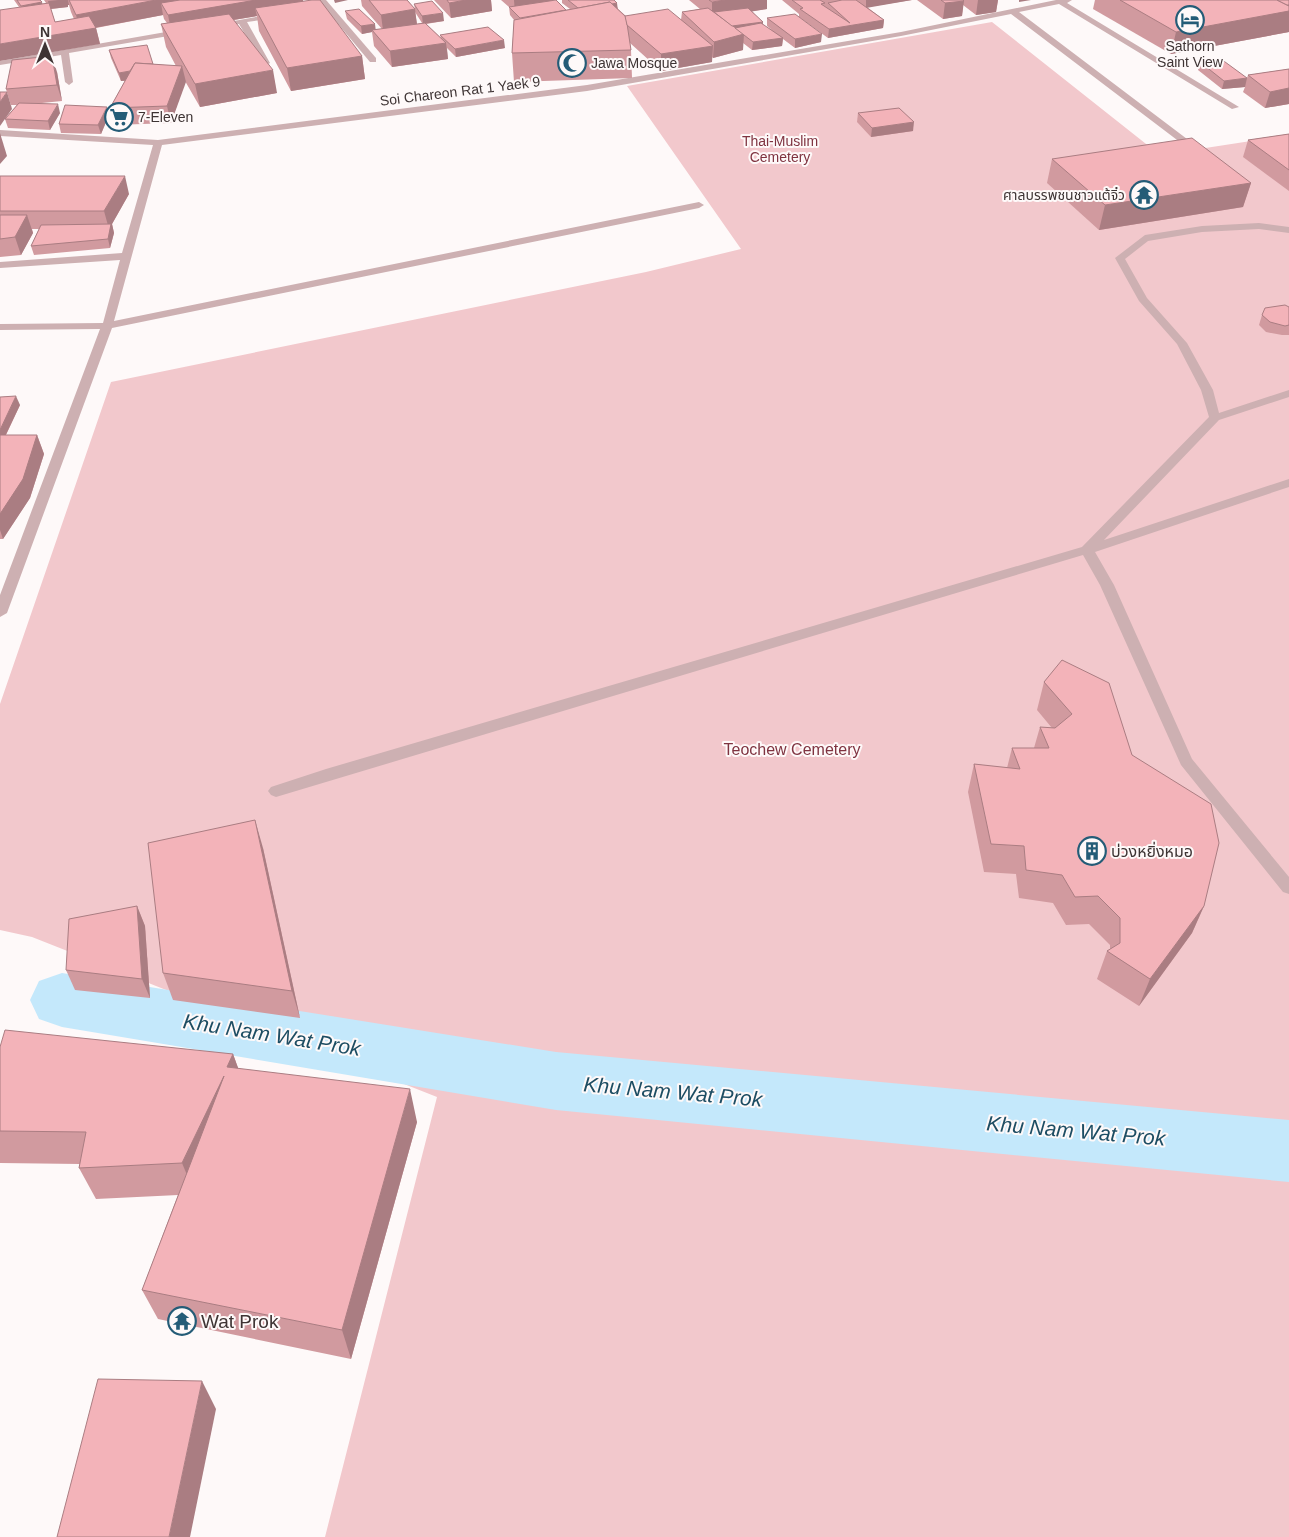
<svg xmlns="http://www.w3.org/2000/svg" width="1289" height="1537" font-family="Helvetica,'Noto Sans Thai',sans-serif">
  <rect width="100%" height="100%" fill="#fef9f9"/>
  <path fill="#f2c8cc" d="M992,22l168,133 129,-20v1402h-964l112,-440 -405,-160 -32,-7v-226l111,-322 535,-110 95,-23 -114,-163z"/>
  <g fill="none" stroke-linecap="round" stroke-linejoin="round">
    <path fill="#c4e8fb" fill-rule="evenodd" d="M62,973l494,79 733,68v62l-733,-72 -494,-83 -23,-8 -9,-19 9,-19z"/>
    <g fill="#cdb0b2" fill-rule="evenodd">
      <path d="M318,0h8l50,58v4h-6z"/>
      <path d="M1056,0h16l-5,3 172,104 -7,2 -173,-105 -40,8 172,130v4h-6l-174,-132 -110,22 -314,55 -425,54 -48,176 585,-119 5,3 -5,3 -587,120 -105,285 -7,4v-22l100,-266 -100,1v-6l103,-1 17,-63 -120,8v-6l122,-9 31,-108 -153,-9v-6l158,10 429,-55 314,-53z"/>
      <path d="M277,13h3v4l-33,5 23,41 -4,2 -4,-2 -23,-39 -23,3 -4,-2z"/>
      <path d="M183,29l4,2 -1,2 -117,20 4,29 -4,3 -4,-3 -4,-27 -61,10v-4z"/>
      <path d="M1259,223l30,4v6l-30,-4 -57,3 -54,9 -23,18 22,39 40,45 26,47 6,23 70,-23v7l-70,23 -115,120 185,-61v8l-194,65 19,33 78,174 97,118v17l-6,-2 -102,-127 -81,-180 -17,-30 -807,242 -5,-2 -3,-4 3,-4 55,-18 756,-222 127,-130 -8,-27 -24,-46 -38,-43 -24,-43 30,-23 57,-9z"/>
    </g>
  </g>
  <g fill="#d19a9f" fill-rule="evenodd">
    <path d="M14,0h26l2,4 4,-1 -2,-3h259v1l59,55 3,23 -74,12 -32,-60 -2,-15 -23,4 43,73 -77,14 -15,-26 -14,42 -57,2 -4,-17 15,-27h-4l-10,-23 -2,-8 44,14 23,2 -10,-19 -5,-23 6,-1 -3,-4 -1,-4 -67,13 4,16 -81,-37zM68,5h1l2,7 3,7 -19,3 -4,-13 17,-2z"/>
    <path d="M361,0h46l8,9 -1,-5 30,17 -18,3 15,14 -1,-3 65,13 -49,9 -9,-9 1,11 -56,8 -18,-21 -2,-14 -10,2 -15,-15 -2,-8 30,18h7l-20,-23zM415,12l7,11 -5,1z"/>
    <path d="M434,0h57l1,11 -41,7z"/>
    <path d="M501,0h51l14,10 4,-1 -8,-6v-3h52l4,9 8,7 55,4 1,-8 18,-3 -11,-9h78v9l-15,2 11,14 9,5 -5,-4v-8l54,24 -26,6 -12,-9 -1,7 -30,4 -9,-7v7l-30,8 -1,-1v5l-51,9 -31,-28 1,7 1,28 -118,4 -2,-29 2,-33 -4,-5 -1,-8z"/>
    <path d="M782,0h130l-45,7 17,13 -1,8 -55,10 -29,-21v-3z"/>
    <path d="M917,0h81l-2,12 -20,3 -13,-10 -1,11 -19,3z"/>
    <path d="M1095,0h194v32l-118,22 -78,-45z"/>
    <path d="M1200,62l47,16 1,-3 41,-6v35l-24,4 -22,-16 2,-5 -23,2 -24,-19z"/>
    <path d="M57,72l5,29 -30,3 28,9 -10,17 -42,-2 -3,-9 12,-14h-6l1,4 -6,-20z"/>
    <path d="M858,113l55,18 -42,6 -14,-15z"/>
    <path d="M109,115l-8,19 -40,-1 -2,-9z"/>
    <path d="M1289,134v57l-46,-34 5,-17z"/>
    <path d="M1052,159l199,24 -8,24 -144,23 -52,-47z"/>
    <path d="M0,176l129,18 -17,30 2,9 -4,15 -76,7 -3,-9 8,-17h-7l1,4 -12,22 -21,2z"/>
    <path d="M1289,307v28h-7l-16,-3 -7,-7 3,-10z"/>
    <path d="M0,397l20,8 -14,30h31l7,19 -14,44 -27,41h-3z"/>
    <path d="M1044,682l88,73 72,151 -12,27 -53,73 -42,-27 10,-28 3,-2v-4l-21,-21 -23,1 -13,-22 -34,-5 -3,-24 -32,-2 -16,-80 6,-28 33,4 5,-20h22l6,-21 12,1 -15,-18z"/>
    <path d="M263,848l37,170 -127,-18 -10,-27z"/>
    <path d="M137,906l8,20 5,72 -75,-8 -9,-20z"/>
    <path d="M0,1047l233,7 5,14 179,54 -66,237 -193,-40 -16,-29 36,-95 -82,4 -17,-31 1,-4 -80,-1z"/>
  </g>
  <g fill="#aa7d82">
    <path d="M58,0h10l1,5h-1v2l-18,2 -2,-8z"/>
    <path d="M156,0h39l-34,3 2,12 -80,15 13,-2 4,16 -100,17v-17l80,-14 -4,-15z"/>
    <path d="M215,0h88l1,8h-49l2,8 -86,14 -3,-15z"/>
    <path d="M334,0h14l-13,3z"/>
    <path d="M466,0h25l1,11 -41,7 -2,-15z"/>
    <path d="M514,0h38v7l-37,6z"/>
    <path d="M725,0h42v9l-55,9v-16z"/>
    <path d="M866,0h46l-46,8z"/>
    <path d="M978,0h20l-2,12 -20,3z"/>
    <path d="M1019,0h12l-12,2z"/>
    <path d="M964,1l-2,15 -19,3 2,-16z"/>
    <path d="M42,2l2,8 -23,-4z"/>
    <path d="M617,3l1,8 -40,-2z"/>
    <path d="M1289,5v27l-118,22 5,-22z"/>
    <path d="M415,9l2,16 -34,5 -2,-15z"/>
    <path d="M443,13l1,8 -21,3 -1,-8z"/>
    <path d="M884,20l-1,8 -55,10 1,-9z"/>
    <path d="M763,22v8l-22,3 -13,-7z"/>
    <path d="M375,24l1,8 -4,-2v2l-10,2 -1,-8z"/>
    <path d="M744,34l-1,16 -30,8 1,-16z"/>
    <path d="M822,34l-1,8 -26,6v-9z"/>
    <path d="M783,38l-1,8 -30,4 1,-8z"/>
    <path d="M504,40l1,8 -49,9 -1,-8z"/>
    <path d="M446,43l2,16 -56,8 -2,-16z"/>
    <path d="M713,46l-1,16 -51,9v-17z"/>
    <path d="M52,56l5,16 5,29 -5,-16z"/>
    <path d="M362,56l3,23 -74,12 -4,-23z"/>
    <path d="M182,66l4,16 -15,41 -4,-17z"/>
    <path d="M154,68l2,9 -35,4 -2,-8z"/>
    <path d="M273,70l4,23 -77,14 -5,-23z"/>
    <path d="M1247,78l-2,9 -23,2 2,-8z"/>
    <path d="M1289,88v16l-24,4 5,-16z"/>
    <path d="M7,92l5,17 -12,17v-24z"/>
    <path d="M58,104l2,9 -10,17 -2,-9z"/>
    <path d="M107,107l2,8 -8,19 -3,-9z"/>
    <path d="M914,122l-1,9 -42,6 1,-9z"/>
    <path d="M0,133l7,23 -7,8z"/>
    <path d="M125,176l4,18 -17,30 2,9 -4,15 -2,-9 1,-10 -5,-18z"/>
    <path d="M1251,183l-8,24 -144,23 6,-25z"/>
    <path d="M27,215l6,18 -12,22 -6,-18z"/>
    <path d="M16,396l4,9 -20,42v-17z"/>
    <path d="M37,435l7,19 -14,44 -27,41 -3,-9v-16z"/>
    <path d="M255,820l8,28 37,170 -8,-27z"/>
    <path d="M137,906l8,20 5,72 -8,-19z"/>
    <path d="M1204,906l-12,27 -53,73 11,-27z"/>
    <path d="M233,1054l12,33 -18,-20z"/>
    <path d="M224,1076l-29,118 -13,-31z"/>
    <path d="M410,1089l7,33 -66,237 -9,-29z"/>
    <path d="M202,1381l14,28 -26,128h-21z"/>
  </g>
  <g fill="#f3b3b9" stroke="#aa7d82">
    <path d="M17,0h23l2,2 -21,4z"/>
    <path d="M69,0h87l-80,15z"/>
    <path d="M180,0h76l-88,15 -7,-12z"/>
    <path d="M312,0h8l42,56 -75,12 -32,-60z"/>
    <path d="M369,0h38l8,9 -34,6z"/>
    <path d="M447,0h19l-17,3z"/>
    <path d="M556,0l10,10 -46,8 -11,-11z"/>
    <path d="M568,0h46l3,3 -5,1 -2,-2 -32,6z"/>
    <path d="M709,0h16l-13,2z"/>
    <path d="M792,0h28l5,3 -4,1 29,19 -22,-20 14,-3h14l28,20 -55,9 -29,-20 3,-1z"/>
    <path d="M941,0h22l1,1 -19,2z"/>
    <path d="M1120,0h157l12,6v5l-113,21z"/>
    <path d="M1277,0h12v5h-2z"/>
    <path d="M432,1l11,12 -21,3 -8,-12z"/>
    <path d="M610,2l16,15 5,33 -119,3 2,-33z"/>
    <path d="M49,3l6,19 34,-6 7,12 -96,16v-34z"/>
    <path d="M708,8l36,26 -30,8 -32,-30z"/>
    <path d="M748,8l15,14 -31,4 -18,-14z"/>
    <path d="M359,9l16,15 -14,2 -16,-15z"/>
    <path d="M668,9l45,37 -52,8 -34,-29 -2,-9z"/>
    <path d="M229,14l44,56 -78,14 -34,-60z"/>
    <path d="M795,14l27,20 -27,5 -28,-21z"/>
    <path d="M425,23l21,20 -56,8 -18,-21z"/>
    <path d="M761,23l22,15 -30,4 -18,-14z"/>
    <path d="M488,27l16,13 -49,9 -15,-14z"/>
    <path d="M147,45l6,19 -18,-1 -5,8 -11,2 -10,-23z"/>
    <path d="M52,56l5,29 -51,4 6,-29z"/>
    <path d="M1221,59l26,19 -23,3 -24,-19z"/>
    <path d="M135,63l47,3 -15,40 -57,2z"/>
    <path d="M1289,69v19l-19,4 -22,-17z"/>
    <path d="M0,92h7l-7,10z"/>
    <path d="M19,103l39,1 -10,17 -43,-2z"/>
    <path d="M65,105l42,2 -9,18 -39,-1z"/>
    <path d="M899,108l15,14 -42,6 -14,-15z"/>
    <path d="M1289,134v36l-41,-30z"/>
    <path d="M1192,138l59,45 -146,22 -53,-46z"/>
    <path d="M0,176h125l-21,35h-104z"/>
    <path d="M0,215h27l-12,22 -15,2z"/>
    <path d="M111,224l-3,15 -77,7 10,-21z"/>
    <path d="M1285,305l4,2v18l-4,1 -15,-4 -8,-7 3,-7z"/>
    <path d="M16,396l-16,34v-33z"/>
    <path d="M0,435h37l-14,44 -23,35z"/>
    <path d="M1062,660l47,23 23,72 79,49 8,39 -15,63 -54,73 -43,-28 13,-8v-25l-22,-22 -23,1 -13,-22 -36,-5 -2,-24 -33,-2 -17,-80 46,5 -8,-21h37l-9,-21 15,1 17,-14 -28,-32z"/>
    <path d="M255,820l37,171 -129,-18 -15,-130z"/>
    <path d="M137,906l5,73 -76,-9 3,-51z"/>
    <path d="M5,1030l228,24 -6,13 183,22 -68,241 -200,-40 82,-214 -42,87 -103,5 7,-36 -86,-1v-84z"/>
    <path d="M98,1379l104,2 -33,156h-112z"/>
  </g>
  <defs>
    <symbol id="hotel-ring" viewBox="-11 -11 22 22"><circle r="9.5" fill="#fef9f9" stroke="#245c77" stroke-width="1.5"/><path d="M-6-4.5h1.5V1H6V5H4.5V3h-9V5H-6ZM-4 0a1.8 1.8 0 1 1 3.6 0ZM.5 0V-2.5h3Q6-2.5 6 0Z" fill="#245c77"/></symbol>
    <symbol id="mosque-ring" viewBox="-11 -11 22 22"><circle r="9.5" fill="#fef9f9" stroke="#245c77" stroke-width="1.5"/><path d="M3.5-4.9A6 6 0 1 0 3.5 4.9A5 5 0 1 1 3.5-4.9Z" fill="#245c77"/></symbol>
    <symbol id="supermarket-ring" viewBox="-11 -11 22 22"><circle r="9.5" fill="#fef9f9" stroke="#245c77" stroke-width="1.5"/><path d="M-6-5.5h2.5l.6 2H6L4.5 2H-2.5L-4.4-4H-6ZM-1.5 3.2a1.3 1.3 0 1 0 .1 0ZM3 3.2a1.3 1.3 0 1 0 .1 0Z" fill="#245c77"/></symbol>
    <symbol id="temple-ring" viewBox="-11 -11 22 22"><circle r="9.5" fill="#fef9f9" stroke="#245c77" stroke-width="1.5"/><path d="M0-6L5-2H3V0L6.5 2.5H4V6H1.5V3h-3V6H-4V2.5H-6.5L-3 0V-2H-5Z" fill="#245c77"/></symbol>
    <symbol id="building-ring" viewBox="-11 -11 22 22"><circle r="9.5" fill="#fef9f9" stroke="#245c77" stroke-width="1.5"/><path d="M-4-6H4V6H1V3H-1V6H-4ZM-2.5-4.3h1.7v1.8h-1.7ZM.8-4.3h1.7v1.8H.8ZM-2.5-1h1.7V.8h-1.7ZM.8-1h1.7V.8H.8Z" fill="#245c77"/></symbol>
  </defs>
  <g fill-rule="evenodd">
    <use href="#hotel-ring" x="1174" y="4" width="32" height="32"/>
    <use href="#mosque-ring" x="556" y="47" width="32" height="32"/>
    <use href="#supermarket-ring" x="103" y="101" width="32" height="32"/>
    <use href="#temple-ring" x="1128" y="179" width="32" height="32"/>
    <use href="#building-ring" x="1076" y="835" width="32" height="32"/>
    <use href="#temple-ring" x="166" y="1305" width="32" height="32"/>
  </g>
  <g text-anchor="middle" stroke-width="4" stroke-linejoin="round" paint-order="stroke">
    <g font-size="14" fill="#3e3434" stroke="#fef9f9" text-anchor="start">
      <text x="1190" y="51" text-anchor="middle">Sathorn<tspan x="1190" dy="16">Saint View</tspan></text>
      <text x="591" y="68">Jawa Mosque</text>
      <text x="138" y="122">7-Eleven</text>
      <text x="1125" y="200" text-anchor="end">ศาลบรรพชนชาวแต้จิ๋ว</text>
    </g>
    <g font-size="14" fill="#3e3434" stroke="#fef9f9">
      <text transform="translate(460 91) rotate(-7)" y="5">Soi Chareon Rat 1 Yaek 9</text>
    </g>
    <g font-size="14" fill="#7f3340" stroke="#fef9f9">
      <text x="780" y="146">Thai-Muslim<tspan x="780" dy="16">Cemetery</tspan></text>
    </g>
    <g font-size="16" fill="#7f3340" stroke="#fef9f9">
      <text x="792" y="755">Teochew Cemetery</text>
    </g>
    <g font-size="16" fill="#3e3434" stroke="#fef9f9" text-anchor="start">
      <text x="1111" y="857">บ่วงหยิ่งหมอ</text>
    </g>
    <g font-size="19" fill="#3e3434" stroke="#fef9f9" text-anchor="start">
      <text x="201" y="1328">Wat Prok</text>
    </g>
    <g font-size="21" font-style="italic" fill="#1d4d63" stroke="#fef9f9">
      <text transform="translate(272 1035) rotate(9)" y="7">Khu Nam Wat Prok</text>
      <text transform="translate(673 1092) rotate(5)" y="7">Khu Nam Wat Prok</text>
      <text transform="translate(1076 1131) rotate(5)" y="7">Khu Nam Wat Prok</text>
    </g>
  </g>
  <g transform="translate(45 45)" stroke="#fef9f9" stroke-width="4" paint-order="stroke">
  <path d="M0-4L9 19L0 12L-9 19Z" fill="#3e3434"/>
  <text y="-8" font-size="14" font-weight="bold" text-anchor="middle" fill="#3e3434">N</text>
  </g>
</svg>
